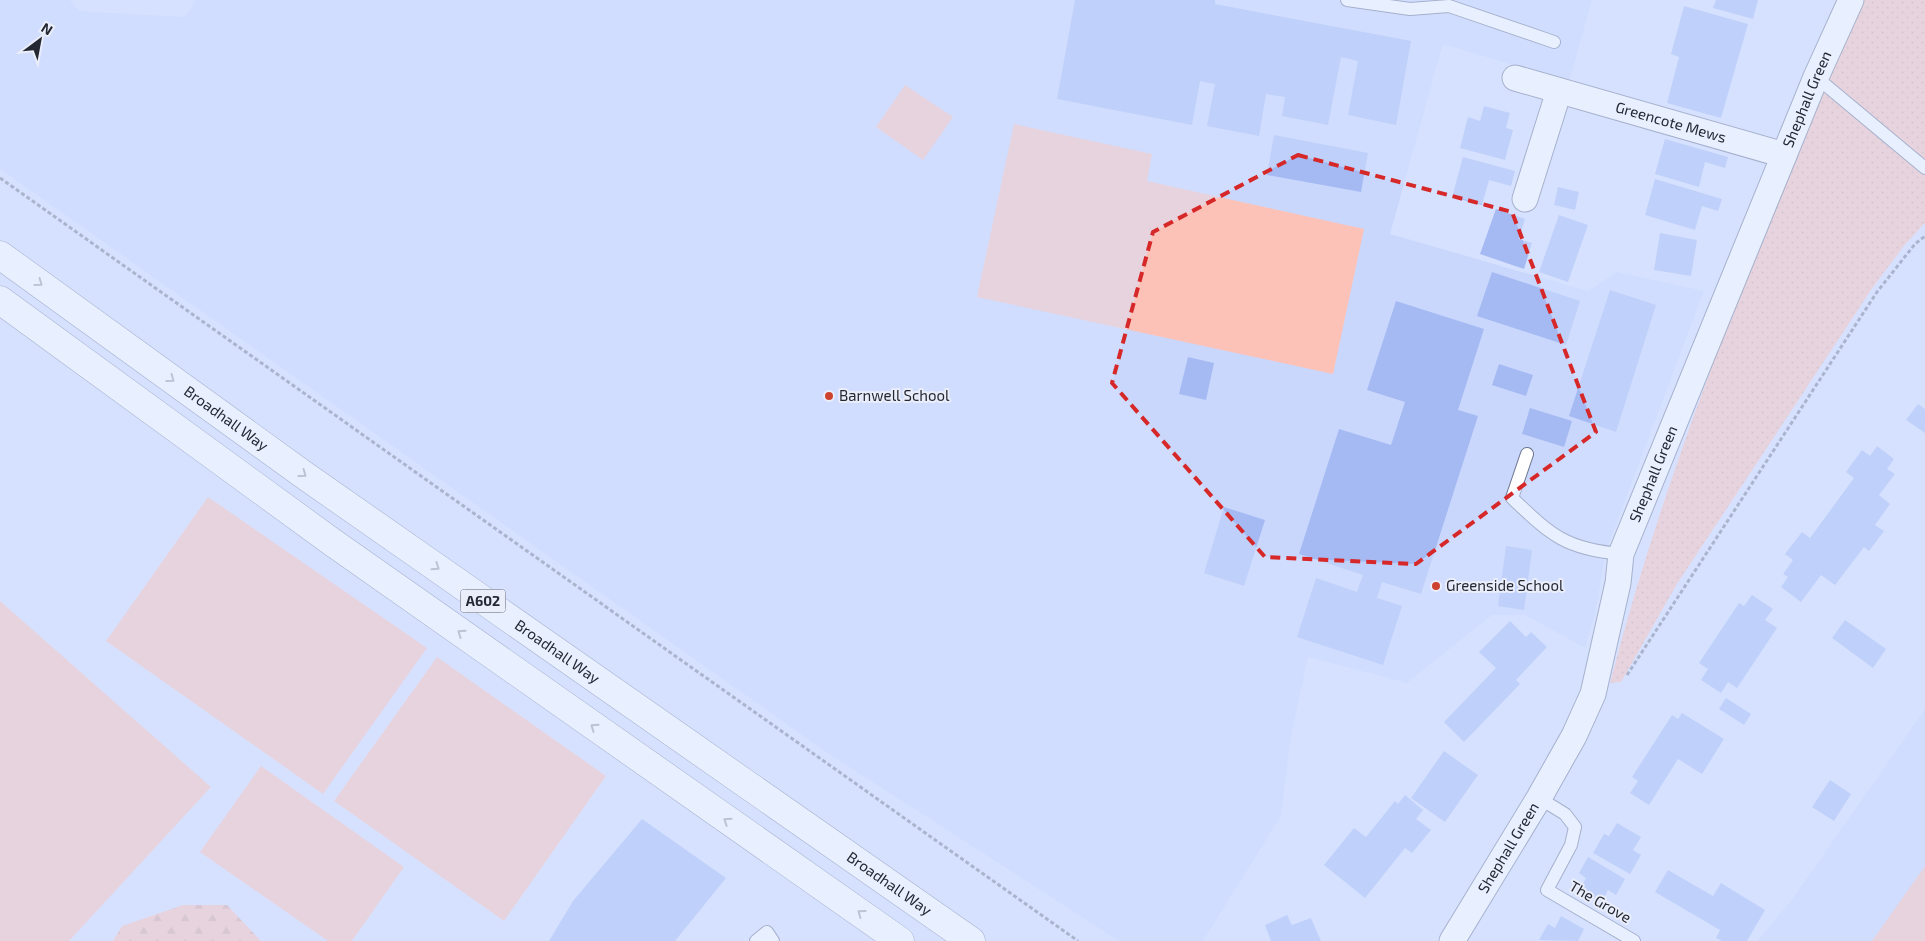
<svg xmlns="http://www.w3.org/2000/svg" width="1925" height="941" font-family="'Exo 2',sans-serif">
  <defs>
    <pattern id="grass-dots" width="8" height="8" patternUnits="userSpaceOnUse" patternTransform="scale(1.25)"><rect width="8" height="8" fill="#fdc2b7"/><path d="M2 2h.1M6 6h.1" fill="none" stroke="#d9a79e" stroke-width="1.8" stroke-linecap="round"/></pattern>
    <pattern id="forest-firs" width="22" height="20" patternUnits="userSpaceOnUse" patternTransform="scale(1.25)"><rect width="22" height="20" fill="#fdc2b7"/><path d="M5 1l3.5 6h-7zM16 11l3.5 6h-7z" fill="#d9a79e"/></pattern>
  </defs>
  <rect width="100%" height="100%" fill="#d6e1ff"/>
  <g fill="#cad7fc">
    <path d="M0,0h70l9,11 105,6 12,-17h1396l-23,82 -126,-38 -53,190 198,57 29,-19 87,19 -98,260 -11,63 -10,34 -60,-33h-33l-85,68 -99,-26 -17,79 -10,80 -78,125h-84l-290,-187 -829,-585z"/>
    <path d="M1925,709v232h-168l34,-40z"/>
  </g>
  <path fill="url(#grass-dots)" d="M1862,0h63v223l-22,24 -32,43 -194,294 -56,98 -11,1c61,-236 157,-459 252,-683z"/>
  <path fill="url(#forest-firs)" d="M183,905h44l34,36h-148l9,-15z"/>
  <g fill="#fdc2b7">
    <path d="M905,85l48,32 -30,43 -47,-33z"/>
    <path d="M1014,124l138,30 -5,27 217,48 -31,145 -356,-77z"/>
    <path d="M208,497l219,151 -104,146 -217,-153z"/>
    <path d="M0,601l211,186 -142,154h-69z"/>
    <path d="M437,657l169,119 -102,145 -170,-120z"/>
    <path d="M261,766l143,101 -52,74h-24l-128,-89z"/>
    <path d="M1925,866v75h-53z"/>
  </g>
  <g fill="#a5baf3">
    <path d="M1075,0h140v4l196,37 -15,84 -48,-10 10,-54 -17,-4 -13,68 -46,-9 3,-19 -19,-3 -7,42 -52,-10 8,-42 -15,-3 -8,44 -135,-26z"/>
    <path d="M1716,0h42l-5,19 -40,-11z"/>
    <path d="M1684,6l64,18 -27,94 -54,-15 12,-46 -8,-3z"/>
    <path d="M1484,106l26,7 -4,15 7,2 -8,30 -45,-12 8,-31 12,4z"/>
    <path d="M1274,135l94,18 -7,39 -94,-17z"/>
    <path d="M1665,139l63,18 -3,11 -20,-6 -6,25 -44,-13z"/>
    <path d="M1463,157l52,14 -4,15 -22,-6 -7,25 -30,-8z"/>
    <path d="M1655,179l67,20 -4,12 -16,-5 -7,24 -50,-15z"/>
    <path d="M1558,187l21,5 -4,18 -21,-5z"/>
    <path d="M1496,209l29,10 -6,20 13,4 -8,26 -44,-15z"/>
    <path d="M1559,215l29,10 -20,57 -29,-10z"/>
    <path d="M1660,233l37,7 -6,36 -37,-6z"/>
    <path d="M1492,272l88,29 -14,44 -89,-29z"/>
    <path d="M1610,290l46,15 -40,127 -47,-16z"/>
    <path d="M1396,301l88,28 -26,81 20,6 -57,178 -39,-12 -5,16 25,8 -19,59 -86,-28 19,-59 41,14 6,-17 -64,-21 40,-125 52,16 14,-43 -38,-12z"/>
    <path d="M1188,357l26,6 -8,37 -27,-6z"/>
    <path d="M1499,364l34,11 -7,21 -34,-11z"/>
    <path d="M1918,404l7,5v24l-19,-13z"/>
    <path d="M1530,408l42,13 -8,26 -42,-13z"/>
    <path d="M1877,446l17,13 -7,10 8,5 -16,21 11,9 -15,21 9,6 -15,20 -5,-4 -29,38 -14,-10 -20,27 -20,-15 7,-10 -5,-3 10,-14 -8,-6 17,-22 8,6 44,-60 -8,-6 16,-22 8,6z"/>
    <path d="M1224,507l41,13 -21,66 -40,-13z"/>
    <path d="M1506,546l26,4 -8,60 -26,-4z"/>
    <path d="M1752,595l21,14 -8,11 12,8 -40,60 -9,-6 -7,11 -20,-13 7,-11 -9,-6 40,-60 5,3z"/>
    <path d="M1845,620l41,29 -13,19 -41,-30z"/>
    <path d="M1510,621l16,16 5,-5 16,15 -31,33 4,4 -56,58 -20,-20 52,-54 -17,-16z"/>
    <path d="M1726,698l25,16 -7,11 -25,-16z"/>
    <path d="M1682,713l42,26 -22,35 -24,-15 -29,46 -19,-12 8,-12 -6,-4 40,-62 6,4z"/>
    <path d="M1444,751l34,24 -33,47 -34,-24z"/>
    <path d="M1830,780l21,14 -17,27 -22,-14z"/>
    <path d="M1405,795l18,15 -7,9 15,11 -19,23 -7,-5 -40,50 -41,-33 30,-37 12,9 29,-36 3,3z"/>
    <path d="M642,819l84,59 -51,63h-126l24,-40z"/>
    <path d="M1617,823l24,14 -8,13 8,5 -11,19 -37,-21 11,-19 5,2z"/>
    <path d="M1588,857l37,22 -9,16 -8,-5 -6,12 -22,-13 6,-11 -7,-5z"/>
    <path d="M1668,870l45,26 8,-13 44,27 -18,31h-25l-6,-3 4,-8 -65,-38z"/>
    <path d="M1287,915l5,10 19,-7 10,23h-50l-6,-16z"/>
    <path d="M1561,916l23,13 -6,12 -39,-1 9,-16 7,4z"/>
  </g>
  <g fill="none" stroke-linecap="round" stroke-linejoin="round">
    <defs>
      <g id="lane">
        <path d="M1347,0l63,9 39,-3 105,36"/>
        <path d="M1816,77l109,91"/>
        <path d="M1527,454l-15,44c39,37 53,51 109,56"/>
        <path d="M1539,798l26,16 10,13 -4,18 -24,45 87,51"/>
        <path d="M756,941l11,-9 6,9"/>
      </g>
      <g id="street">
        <path id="s1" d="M1515,78l269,77"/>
        <path d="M1525,199l34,-108"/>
        <path id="s2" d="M1452,941l87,-143 35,-62 19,-42 25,-111 3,-29 195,-477 35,-77"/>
      </g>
      <g id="highway">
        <path id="s3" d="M0,255l304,220 667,466"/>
        <path d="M0,300l332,242 568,399"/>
      </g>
    </defs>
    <use href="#lane" stroke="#6b758f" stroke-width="14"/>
    <use href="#street" stroke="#6b758f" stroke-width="27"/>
    <use href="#highway" stroke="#6b758f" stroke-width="29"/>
    <g stroke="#767d91" stroke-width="3" stroke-dasharray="4 2.5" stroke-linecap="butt">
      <path d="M0,178l1078,763"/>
      <path d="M1627,675l250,-383 38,-48 10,-8"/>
    </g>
    <use href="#lane" stroke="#fff" stroke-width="12"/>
    <use href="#street" stroke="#fff" stroke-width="25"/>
    <use href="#highway" stroke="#fff" stroke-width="28"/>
  </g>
  <defs><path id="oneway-chevron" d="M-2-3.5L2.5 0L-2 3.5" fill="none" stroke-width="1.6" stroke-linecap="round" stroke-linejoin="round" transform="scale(1.25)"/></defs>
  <g stroke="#9c9ea3">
    <use href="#oneway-chevron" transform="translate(39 283) rotate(36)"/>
    <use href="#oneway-chevron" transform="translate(171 379) rotate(36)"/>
    <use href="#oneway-chevron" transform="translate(303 474) rotate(36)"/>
    <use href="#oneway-chevron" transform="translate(436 567) rotate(35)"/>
    <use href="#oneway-chevron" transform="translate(461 633) rotate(-145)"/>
    <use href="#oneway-chevron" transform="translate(594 727) rotate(-145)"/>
    <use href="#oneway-chevron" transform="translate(727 821) rotate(-146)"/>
    <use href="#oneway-chevron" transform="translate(861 913) rotate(-144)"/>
  </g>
  <path d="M0 0H1925V941H0ZM1298,155l214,57 84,220 -180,132 -151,-7 -153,-174 41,-151z" fill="#d6e1ff" fill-opacity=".55" fill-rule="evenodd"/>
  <path fill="none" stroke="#d62828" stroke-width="4" stroke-dasharray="10 6" stroke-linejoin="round" d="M1298,155l214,57 84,220 -180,132 -151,-7 -153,-174 41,-151z"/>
  <g fill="#ce4230" stroke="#eaeefa" stroke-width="2">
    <circle cx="829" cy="396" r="5"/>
    <circle cx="1436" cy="586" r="5"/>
  </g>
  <g text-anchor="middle" stroke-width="4" stroke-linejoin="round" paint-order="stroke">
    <rect fill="#eaeefa" stroke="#5f636f" stroke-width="1" x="460.5" y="589.5" width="45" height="23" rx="4"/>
    <g font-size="14" font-weight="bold" fill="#242833">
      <text x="483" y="606">A602</text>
    </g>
    <g font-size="15" fill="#242833" stroke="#eaeefa">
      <text dy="5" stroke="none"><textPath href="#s2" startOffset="919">Shephall Green</textPath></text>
      <text dy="5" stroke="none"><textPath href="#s1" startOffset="162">Greencote Mews</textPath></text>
      <text dy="5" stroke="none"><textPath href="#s3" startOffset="279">Broadhall Way</textPath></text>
      <text dy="5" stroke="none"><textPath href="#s2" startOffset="514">Shephall Green</textPath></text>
      <text dy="5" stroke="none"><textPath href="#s3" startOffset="684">Broadhall Way</textPath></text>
      <text dy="5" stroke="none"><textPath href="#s2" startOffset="109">Shephall Green</textPath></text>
      <text dy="5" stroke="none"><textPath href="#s3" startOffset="1089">Broadhall Way</textPath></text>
      <text transform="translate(1600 902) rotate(30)" y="5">The Grove</text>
    </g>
    <g font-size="15" fill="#242833" stroke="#eaeefa" text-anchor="start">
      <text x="839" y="401">Barnwell School</text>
      <text x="1446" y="591">Greenside School</text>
    </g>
  </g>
  <g transform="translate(40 40) rotate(32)" stroke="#eaeefa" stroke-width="4" paint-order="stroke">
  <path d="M0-4L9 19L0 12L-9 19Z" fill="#242833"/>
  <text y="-8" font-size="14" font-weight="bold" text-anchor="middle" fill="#242833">N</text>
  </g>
</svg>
